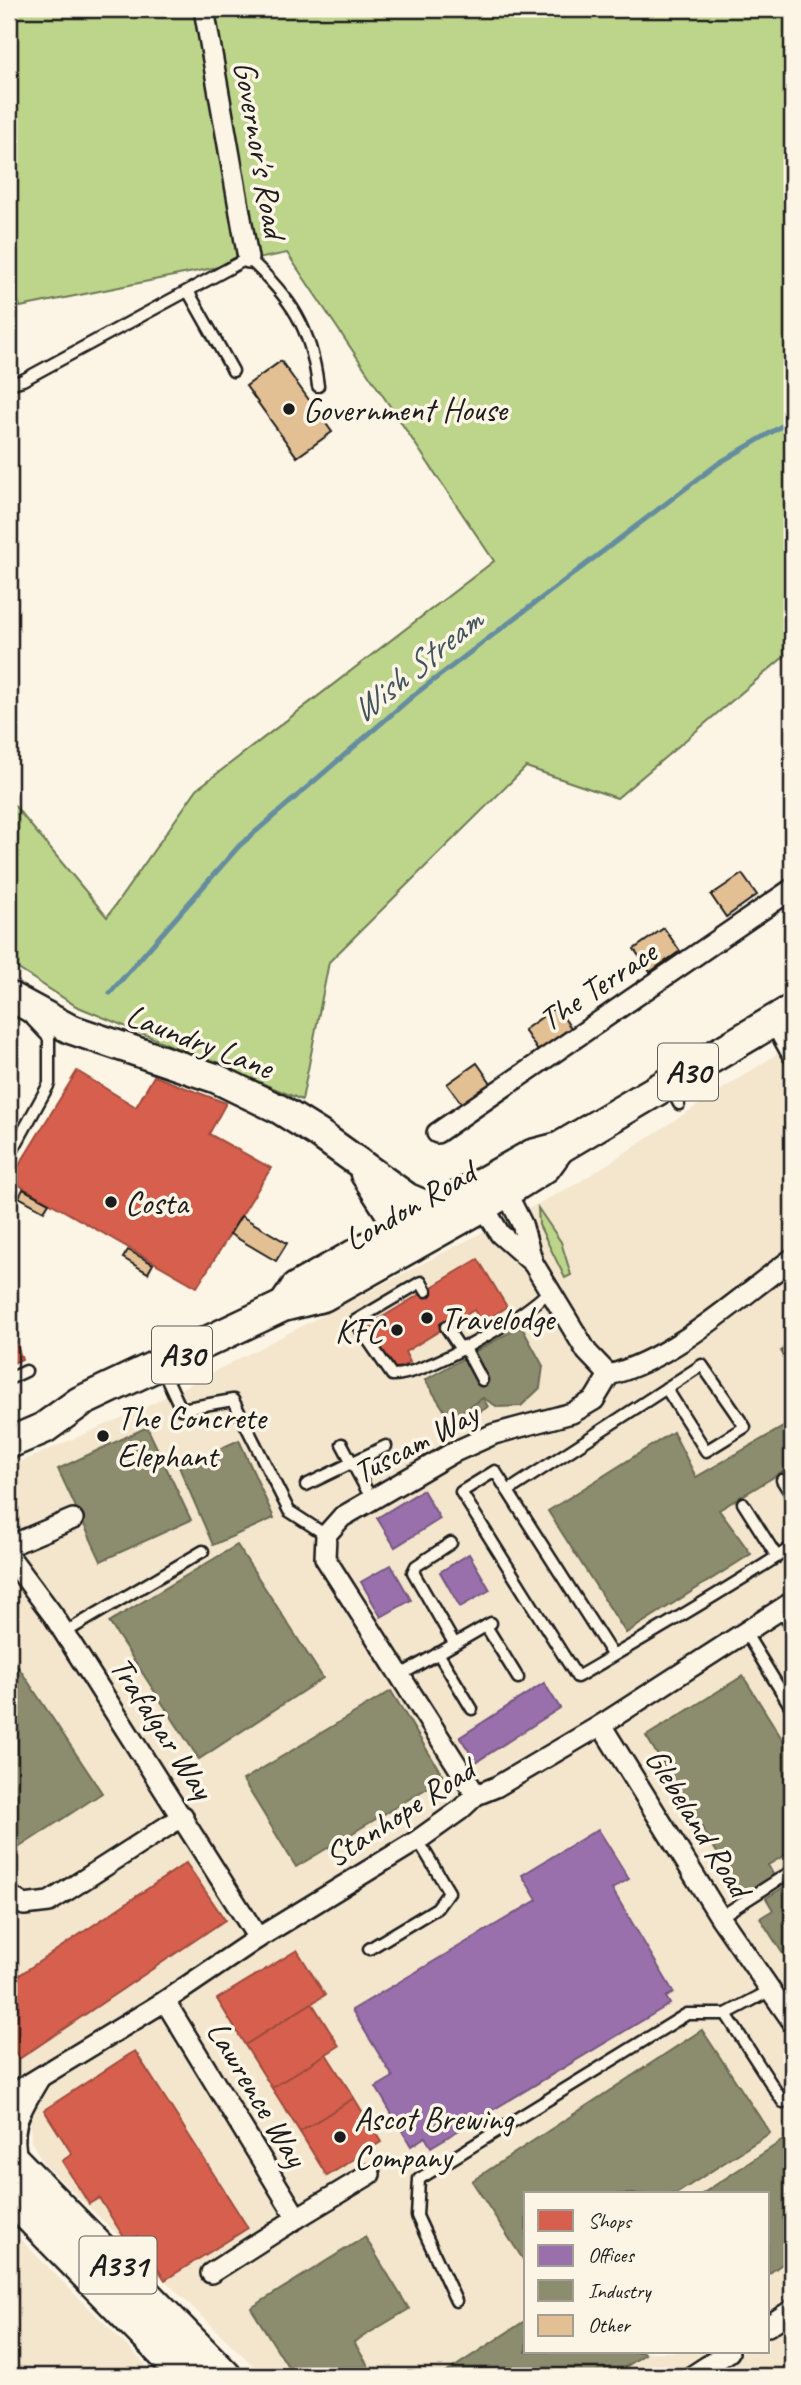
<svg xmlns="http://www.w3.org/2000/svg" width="801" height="2385" font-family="Caveat,sans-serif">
  <rect width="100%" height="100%" fill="#fcf5e5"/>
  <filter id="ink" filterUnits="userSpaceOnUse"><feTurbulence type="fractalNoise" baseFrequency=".0143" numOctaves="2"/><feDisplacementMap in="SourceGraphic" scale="14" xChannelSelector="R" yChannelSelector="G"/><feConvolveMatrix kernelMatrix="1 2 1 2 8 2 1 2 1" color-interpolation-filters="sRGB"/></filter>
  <g filter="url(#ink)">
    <g fill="#f4e5cd" fill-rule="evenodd">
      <path d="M792,1044v1332h-528l-220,-212 -13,-23 -1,-24 -21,-21v-629l135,-59 434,-225zM526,2194h242v158h-242z"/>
      <path d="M9,2228l148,148h-148z"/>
    </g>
    <g fill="#bdd58b" stroke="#6c7854" stroke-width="2">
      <path d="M9,9h783v641l-175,148 -91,-31 -197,195 -27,138 -226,-94 -67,-43v-164l98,118 90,-128 297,-228 -207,-308 -267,54 -11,-39z"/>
      <path d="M538,1208l23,34 10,33 -6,3 -26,-53z"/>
    </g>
    <g fill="#d6604d" stroke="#9e4c3e" stroke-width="2">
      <path d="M77,1071l59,36 18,-31 72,27 -17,31 62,34 -74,119 -187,-107z"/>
      <path d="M478,1259l29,48 -25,16 -8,-13 -69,42 5,10 -17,10 -27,-45z"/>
      <path d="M13,1336l9,23 -13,6v-27z"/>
      <path d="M186,1863l39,57 -206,139 -10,-16v-61z"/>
      <path d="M297,1950l28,45 -80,50 -28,-46z"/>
      <path d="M312,2003l27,43 -67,42 -27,-43z"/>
      <path d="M135,2051l113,177 -83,52 -28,-44 -10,6 -28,-44 -10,6 -27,-43 10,-7 -28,-44z"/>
      <path d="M326,2054l28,44 -54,34 -28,-44z"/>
      <path d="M354,2098l27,44 -54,34 -27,-44z"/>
    </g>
    <g fill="#9970ab" stroke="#745780" stroke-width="2">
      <path d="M423,1490l17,29 -45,28 -18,-29z"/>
      <path d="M469,1554l21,36 -30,17 -20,-35z"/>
      <path d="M391,1565l20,35 -30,17 -20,-35z"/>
      <path d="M544,1683l16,25 -84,54 -16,-25z"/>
      <path d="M598,1829l31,50 -17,10 62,104 -8,4 4,7 -239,143 -6,-10 -14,9 -35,-59 17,-10 -41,-67 185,-110 -15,-25z"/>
    </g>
    <g fill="#8c8c6e" stroke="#6a6a55" stroke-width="2">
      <path d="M521,1326l22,40 -3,22 -19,18 -23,1 -15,-9 -33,21 -25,-39z"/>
      <path d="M792,1344v24l-11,-17z"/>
      <path d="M483,1398l5,9 -12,7 -5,-8z"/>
      <path d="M792,1422v44l-73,44 32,44 -125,79 -78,-122 125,-79 23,45z"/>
      <path d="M147,1427l44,93 -90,41 -43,-92z"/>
      <path d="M239,1440l35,78 -61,27 -34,-78z"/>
      <path d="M237,1545l86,133 -124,81 -90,-137z"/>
      <path d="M9,1653l93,140 -93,61z"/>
      <path d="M743,1676l49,79v96l-24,14 6,11 -31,19 -97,-159z"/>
      <path d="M391,1691l53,87 -148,89 -53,-87z"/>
      <path d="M792,1882v86l-32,-50 13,-8 -7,-12z"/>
      <path d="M702,2030l68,103 -94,61h-150v70l-54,-83z"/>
      <path d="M792,2134v123l-24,17v-80h-66z"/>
      <path d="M365,2237l44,72 -55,33 20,34h-80l-43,-68z"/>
      <path d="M526,2320v32h117l2,2 -33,22h-171z"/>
    </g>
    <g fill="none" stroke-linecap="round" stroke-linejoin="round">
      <path stroke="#658d9f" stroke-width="5" d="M110,993l129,-147 175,-151 305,-232 73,-43"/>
    </g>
    <g fill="#e3bf94" stroke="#1c1c1c" stroke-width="2">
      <path d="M281,361l51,71 -35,25 -51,-71z"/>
      <path d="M742,874l15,21 -31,22 -15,-22z"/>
      <path d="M664,928l16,23 -30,21 -16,-23z"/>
      <path d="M556,1007l15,21 -33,23 -14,-21z"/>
      <path d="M477,1063l14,20 -29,21 -15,-20z"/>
      <path d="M23,1189l26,14 -5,8 -25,-14z"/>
      <path d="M241,1216l46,27 -11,18 -46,-27z"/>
      <path d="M128,1250l25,14 -5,9 -25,-15z"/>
    </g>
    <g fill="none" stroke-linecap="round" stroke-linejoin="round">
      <defs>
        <g id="lane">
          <path d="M188,291l45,80"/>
          <path d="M9,384l14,-4 225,-122c43,40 63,69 70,128"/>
          <path d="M670,1087l9,17"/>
          <path d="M9,1157l40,-73v-46l-17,-18"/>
          <path d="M426,1291l-5,-9 -66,39 37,54c33,1 134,-59 157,-84"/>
          <path d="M446,1327l14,21"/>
          <path d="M464,1346l18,34"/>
          <path d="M162,1368l19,41 52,-9 56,111 37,24"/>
          <path d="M9,1379l17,-8"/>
          <path d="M342,1444l30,56"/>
          <path d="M782,1480l10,16"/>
          <path d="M306,1485l80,-39"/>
          <path d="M508,1491l194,-126 43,62 -39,24 -40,-63"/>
          <path d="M743,1503l34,54"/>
          <path d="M451,1543l-35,23 -3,6 41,71"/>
          <path d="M781,1609l11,18"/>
          <path d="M486,1626l32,52"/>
          <path d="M745,1632l47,77"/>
          <path d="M64,1633l139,-82"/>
          <path d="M438,1653l34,56"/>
          <path d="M613,1656l-118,-185 -34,21 116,185c72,-42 145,-84 215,-130"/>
          <path d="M399,1676l92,-53"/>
          <path d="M720,1917l72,-46"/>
          <path d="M369,1949l68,-41 12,-16 -31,-52"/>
          <path d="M726,2014l57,88"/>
          <path d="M456,2301l-39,-85 2,-37 268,-165h39l45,-24"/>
        </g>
        <g id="street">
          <path d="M204,9l44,249"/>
          <path d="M774,1021l18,33"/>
          <path d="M437,1133l355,-244"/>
          <path d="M501,1182l21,42 11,39 54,89 22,23"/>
          <path d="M478,1197l22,37 33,29"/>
          <path d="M9,1546l64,-27"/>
          <path d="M9,1556l44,59 205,323"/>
          <path d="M601,1725l119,192 72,104"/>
          <path d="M476,1795l-151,-237 1,-23 16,-18 112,-65 40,-18 78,-21 22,-13 15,-25c66,-17 128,-76 183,-116"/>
          <path d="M9,1895l15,10 25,-3 134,-86"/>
          <path d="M165,2001l132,217 73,-44"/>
          <path d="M9,2096l156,-95 93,-63 160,-98 42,-30 16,-15 20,-8 105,-62 191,-123"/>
          <path d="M18,2164c-9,-39 1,-51 21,-85"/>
          <path d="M211,2273l86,-55"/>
          <path d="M768,2326l24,-16"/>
          <path d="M692,2376l37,-24"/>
        </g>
        <g id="secondary">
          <path d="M9,996l61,33 145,49 64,31 40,25 89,64 19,8 17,-3"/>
          <path d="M365,1174l47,73"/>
        </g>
        <g id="primary">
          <path d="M286,1303l10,-15 236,-133 27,-7 233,-138"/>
          <path d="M9,1443l35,-15 36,-26 203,-96 40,-10 160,-90 62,-39 14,-19"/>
          <path d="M9,2155l217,221"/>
          <path d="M9,2196l176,180"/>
        </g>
      </defs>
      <use href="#lane" stroke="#1c1c1c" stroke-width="15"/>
      <use href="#street" stroke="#1c1c1c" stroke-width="24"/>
      <use href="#secondary" stroke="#1c1c1c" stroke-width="33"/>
      <use href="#primary" stroke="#1c1c1c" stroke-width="35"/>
      <use href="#lane" stroke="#fcf5e5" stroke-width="10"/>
      <use href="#street" stroke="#fcf5e5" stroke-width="19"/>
      <use href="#secondary" stroke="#fcf5e5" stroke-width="28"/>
      <use href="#primary" stroke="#fcf5e5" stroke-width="30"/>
    </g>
  </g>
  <g fill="#1c1c1c" stroke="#fcf5e5" stroke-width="2.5">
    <circle cx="289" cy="409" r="7"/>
    <circle cx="111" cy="1202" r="7"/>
    <circle cx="427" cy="1318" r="7"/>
    <circle cx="397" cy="1330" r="7"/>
    <circle cx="103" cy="1436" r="7"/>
    <circle cx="340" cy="2137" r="7"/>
  </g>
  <g text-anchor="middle" stroke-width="7" stroke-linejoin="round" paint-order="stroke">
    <g fill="#fcf5e5" stroke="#5f5d58" stroke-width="2">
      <rect x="658" y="1043.5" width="60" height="57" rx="5"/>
      <rect x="152" y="1326.5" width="60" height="57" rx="5"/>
      <rect x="79.5" y="2236.5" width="77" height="57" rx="5"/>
    </g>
    <g font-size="32" font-weight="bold" fill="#1c1c1c">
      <text x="688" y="1083">A30</text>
      <text x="182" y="1366">A30</text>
      <text x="118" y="2276">A331</text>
    </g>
    <g font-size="33" fill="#1c1c1c" stroke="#fcf5e5">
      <text transform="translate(261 149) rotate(80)" y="12">Governor's Road</text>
      <text transform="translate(597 985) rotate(-34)" y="12">The Terrace</text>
      <text transform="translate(200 1040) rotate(21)" y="12">Laundry Lane</text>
      <text transform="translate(409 1205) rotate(-30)" y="12">London Road</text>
      <text transform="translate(415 1442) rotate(-28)" y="12">Tuscam Way</text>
      <text transform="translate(163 1727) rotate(57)" y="12">Trafalgar Way</text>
      <text transform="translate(399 1812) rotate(-33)" y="12">Stanhope Road</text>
      <text transform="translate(699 1822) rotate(58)" y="12">Glebeland Road</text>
      <text transform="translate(258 2093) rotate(59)" y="12">Lawrence Way</text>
    </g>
    <g font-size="33" fill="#1c1c1c" stroke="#fcf5e5" text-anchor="start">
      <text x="303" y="421">Government House</text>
      <text x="125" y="1214">Costa</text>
      <text x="441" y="1330">Travelodge</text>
      <text x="383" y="1342" text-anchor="end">KFC</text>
      <text x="117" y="1429">The Concrete<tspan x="117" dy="38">Elephant</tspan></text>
      <text x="354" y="2130">Ascot Brewing<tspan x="354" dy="38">Company</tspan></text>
    </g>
    <g font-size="35" font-style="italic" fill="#41545e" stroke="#fcf5e5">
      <text transform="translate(416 665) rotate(-39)" y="12">Wish Stream</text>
    </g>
  </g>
  <rect width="801" height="2385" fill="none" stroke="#fcf5e5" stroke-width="35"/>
  <rect x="18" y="18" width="766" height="2350" fill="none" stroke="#1c1c1c" stroke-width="2.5" filter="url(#ink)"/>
  <rect x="524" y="2192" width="245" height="161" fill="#fcf5e5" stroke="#a29e95" stroke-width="2"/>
  <rect x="538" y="2210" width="35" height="21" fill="#d6604d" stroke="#a29e95" stroke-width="2"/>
  <text x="588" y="2228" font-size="21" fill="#1c1c1c">Shops</text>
  <rect x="538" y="2245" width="35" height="21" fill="#9970ab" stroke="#a29e95" stroke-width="2"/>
  <text x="588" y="2262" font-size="21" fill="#1c1c1c">Offices</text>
  <rect x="538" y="2280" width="35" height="21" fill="#8c8c6e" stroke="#a29e95" stroke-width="2"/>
  <text x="588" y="2298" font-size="21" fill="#1c1c1c">Industry</text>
  <rect x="538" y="2315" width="35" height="21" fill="#e3bf94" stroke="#a29e95" stroke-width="2"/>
  <text x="588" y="2332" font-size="21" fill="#1c1c1c">Other</text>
</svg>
